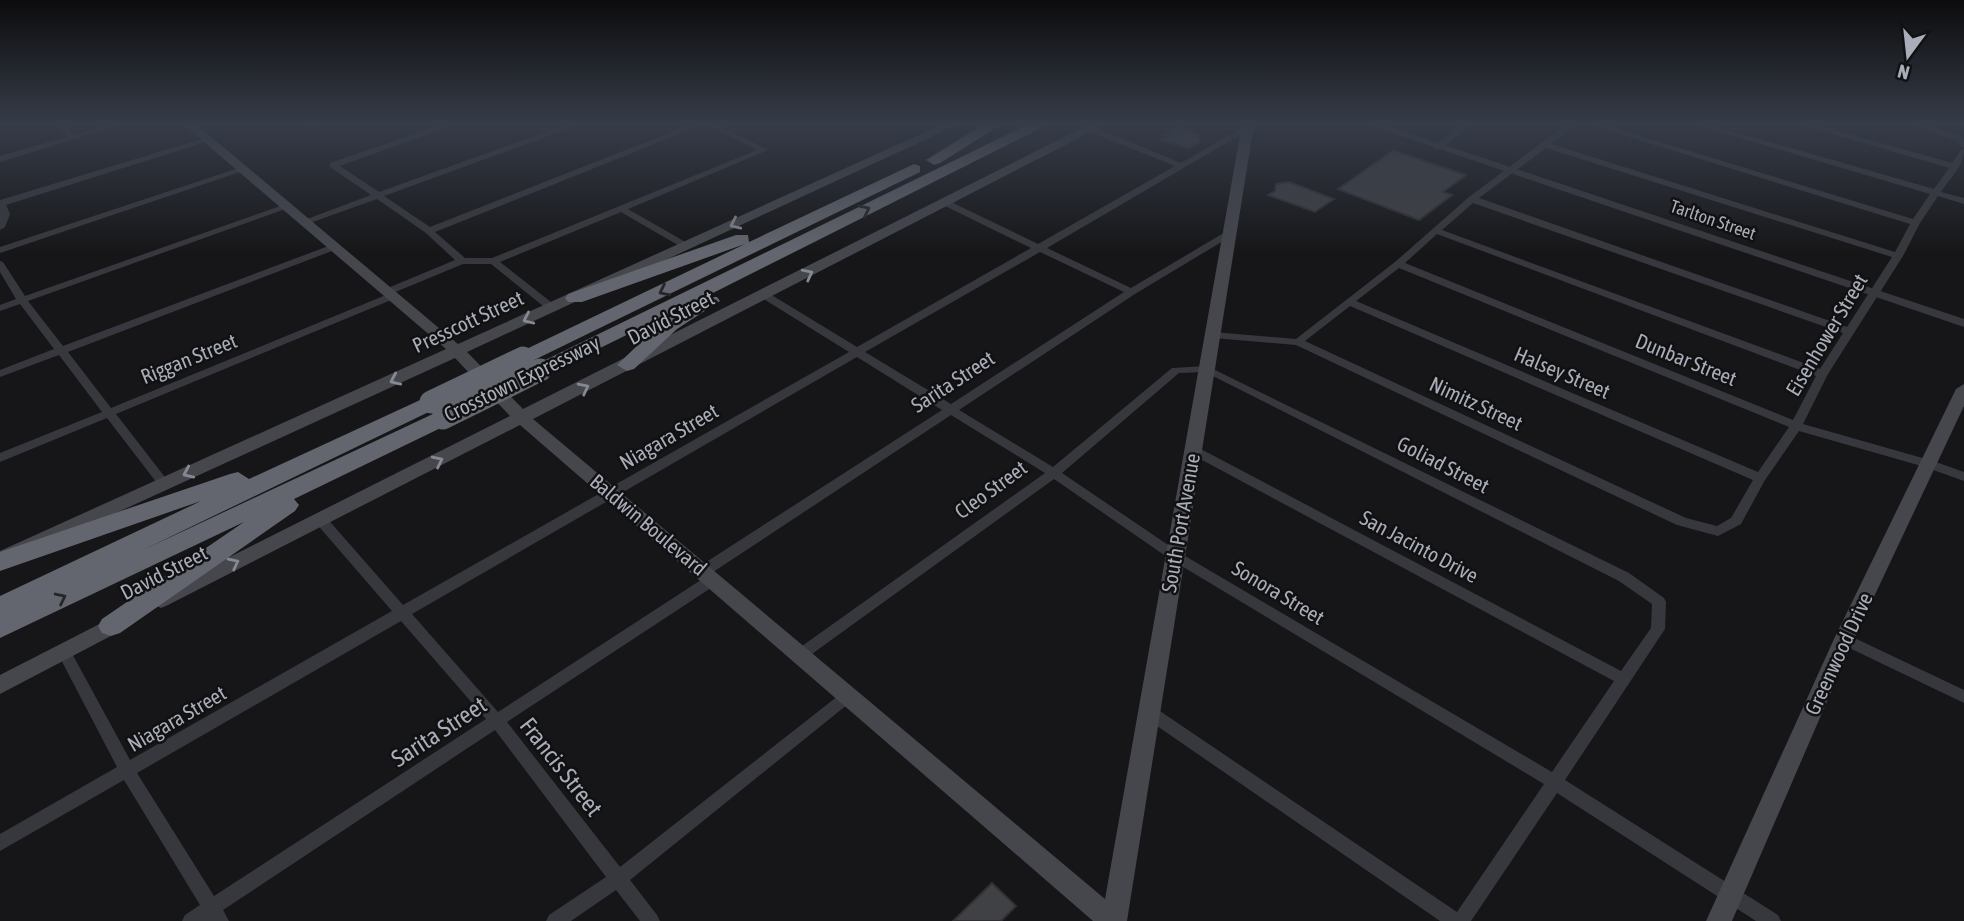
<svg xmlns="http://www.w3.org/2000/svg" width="1964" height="921" font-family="'Asap Condensed',sans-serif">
  <rect width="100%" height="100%" fill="#161618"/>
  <g fill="#404145" stroke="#303034" stroke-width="2">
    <path d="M1179,126l19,8 2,8 -12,6 -28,-8 7,-4 -4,-1z"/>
    <path d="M1394,150l4,2 68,23 -23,17 9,3 -33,25 -81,-31z"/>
    <path d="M1289,182l45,17 -19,13 -47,-17 7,-4 1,-7z"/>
    <path d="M992,883l24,23 -15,15h-48z"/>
  </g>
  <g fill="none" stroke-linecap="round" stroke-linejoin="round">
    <g fill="#37383d" fill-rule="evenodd">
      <path d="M56,124h9l9,11 36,-11h14l-124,38v-6l67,-19z"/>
      <path d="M301,124h26c-6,4 -20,4 -26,0z"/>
      <path d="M443,124h13l-116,42 39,26 189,-68h13l-197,72 46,31 262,-103h12l-269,108 30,26h27l265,-108 -52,-26h11l52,26 -140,59 61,35v4h-6l-62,-36 -121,50 56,44v4h-8l-57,-46h-28l-70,29 4,3 -1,2 -280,116 52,67 2,3 -2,3h-8l-53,-69 -107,44v-9l102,-41 -43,-57 -59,22v-7l54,-21 -34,-45 -20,7v-6l16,-6 -16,-27v-11l3,1 22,34 258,-91 3,-1 5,3 -263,94 35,45 268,-101h6v4l-269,103 43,56 275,-113 -4,-3 1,-2 72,-30 -29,-27 -49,-34 -70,25 -3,1 -5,-3 72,-27 -41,-28v-4z"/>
      <path d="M1462,124h10l-31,25h-6v-4z"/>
      <path d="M1567,124h10l-26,20 344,108 15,-28 -323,-100h14l312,95 17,-25 -237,-70h14l227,65 15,-21 -150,-44h14l139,39 9,-13 3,-1c0,17 -14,29 -23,43l23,6v6l-26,-8 -18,27 -17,33 -75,118 -25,50 130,37 31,11v9l-39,-14 -126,-36 -34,49 -24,44 -23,12 -41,-11 -381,-180 -83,-7 -5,-3 5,-3 83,7 99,-77 74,-65zM1546,148l346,109 -45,70 -368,-129zM1473,203l370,130 -23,36 -378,-139zM1437,234l379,142 -23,44 -388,-157zM1399,268l390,159 -31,45 -402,-171zM1350,306l403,174 -22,38 -14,8 -31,-8 -381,-177z"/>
      <path d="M1907,124h14l40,12 3,4v8l-9,-8z"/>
      <path d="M1245,126l7,2 -205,120 84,40 96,-57h6v4l-98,59 -176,116 94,57 119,-99 35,-2 422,207 35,25 2,4 -1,27 -100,151 213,135 3,6h-25l-199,-128 -86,128h-31l-296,-204 -3,-5 3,-5 5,-1 5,1 303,205 87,-128 -374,-225 -116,-80 -249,180 -5,2 -5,-2 -2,-4 2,-4 250,-178 -94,-58 -244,161h-10l-2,-4 2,-4 245,-158 -85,-53 -445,257 86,98 209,-136h10l2,4 -2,4 -210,138 113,145 223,-175 5,-2 5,2 3,4 -3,4 -223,180 27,35 3,6h-20l-24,-31 -45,31h-25l3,-6 57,-38 -111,-147 -272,180 6,11h-47l3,-6 15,-10 -76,-125 -124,71v-17l117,-67 -60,-115 2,-4 5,-2 5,2 61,112 262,-149 -77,-89 -1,-3 1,-3h10l78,89 446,-253 -87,-54v-4h8l87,53 174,-99 -88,-43v-4h6l89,43 137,-78 -87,-35v-4h6l87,36zM1040,252l84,40 -173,112 -86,-52zM1205,372l414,209 33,23 -1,24 -30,43 -424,-224h-8l-2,3 2,3 425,228 -62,91 -372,-219 -118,-80 117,-100zM401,621l85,98 -272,177 -77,-123z"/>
      <path d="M205,138l7,2 -206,65 4,9 -5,13 -5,3v-30z"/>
      <path d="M239,168l7,2 -246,83v-6z"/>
      <path d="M1844,633l120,57v13l-125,-60 -2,-4 2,-4z"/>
    </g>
    <path fill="#37383d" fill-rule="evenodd" d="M1366,124h16l582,195v8z"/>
    <g fill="#45474d" fill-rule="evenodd">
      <path d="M183,124h13l262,220 485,-220h16l-492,228 56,57 567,-285h16l-573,295 572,480 137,-775h12l-127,797h-34l-573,-496 -352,180 -7,3 -7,-3 -3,-5 3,-5 356,-179 -55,-58 -455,208v-15l446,-202z"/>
      <path d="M1964,384v22l-110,233 -122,282h-26l128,-282 122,-250z"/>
      <path d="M121,613l7,2 3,6 -3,6 -128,67v-19z"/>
    </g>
    <g fill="#63666e" fill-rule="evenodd">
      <path d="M984,124h18l-62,39 -6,2 -8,-5z"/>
      <path d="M1029,124h20l-344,173h12l3,4 -43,28 -43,40 -7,2 -10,-6 46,-44 37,-22 -153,75h-14l-3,-4 3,-4z"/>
      <path d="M914,164l6,2v6l-390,190h-14l-3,-4 3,-4 229,-110 -163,58h-14l-3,-4 3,-4 168,-59h12l1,7z"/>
      <path d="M431,395l8,2 3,5 -3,5 -296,143 292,-137 8,-2 11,7 -3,5 -157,76 5,6 -4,6 -175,122 -9,3 -9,-3 -4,-7 4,-7 142,-97 -244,116v-42l201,-95 -201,70v-19l230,-78 8,-2 11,7z"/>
    </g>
    <g stroke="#63666e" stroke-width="23">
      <path d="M431,402l92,-44"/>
      <path d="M443,418l97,-48"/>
    </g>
  </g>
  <defs><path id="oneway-chevron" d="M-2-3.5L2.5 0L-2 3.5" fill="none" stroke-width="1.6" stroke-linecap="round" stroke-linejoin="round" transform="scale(1.75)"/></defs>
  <g stroke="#26262a">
    <use href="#oneway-chevron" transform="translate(865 210) rotate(-26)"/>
    <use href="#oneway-chevron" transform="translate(664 291) rotate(154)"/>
    <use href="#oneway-chevron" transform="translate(61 598) rotate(-26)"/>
  </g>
  <g stroke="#858993">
    <use href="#oneway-chevron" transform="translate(735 224) rotate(155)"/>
    <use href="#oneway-chevron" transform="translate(808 274) rotate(-27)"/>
    <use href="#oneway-chevron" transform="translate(528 319) rotate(155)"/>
    <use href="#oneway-chevron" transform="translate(395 380) rotate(156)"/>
    <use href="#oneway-chevron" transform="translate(584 388) rotate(-27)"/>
    <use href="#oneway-chevron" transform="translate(438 461) rotate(-26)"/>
    <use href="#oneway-chevron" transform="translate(188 473) rotate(156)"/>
    <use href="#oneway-chevron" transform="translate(234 563) rotate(-27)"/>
  </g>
  <linearGradient id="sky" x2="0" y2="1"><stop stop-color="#0c0c0d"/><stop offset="0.49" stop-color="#363c48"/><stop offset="1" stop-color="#363c48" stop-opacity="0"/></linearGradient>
  <rect width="1964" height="253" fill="url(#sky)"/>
  <g text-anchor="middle" stroke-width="5" stroke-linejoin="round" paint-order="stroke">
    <g font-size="18" fill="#a8adb8" stroke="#111113">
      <text transform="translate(1713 220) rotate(19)" y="6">Tarlton Street</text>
    </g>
    <g font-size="21" fill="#a8adb8" stroke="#111113">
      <text transform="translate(671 318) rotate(-27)" y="7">David Street</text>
      <text transform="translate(468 322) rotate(-25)" y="7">Presscott Street</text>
      <text transform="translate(1827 335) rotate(-59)" y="7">Eisenhower Street</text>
      <text transform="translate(189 359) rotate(-22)" y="7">Riggan Street</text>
      <text transform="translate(1686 360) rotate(22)" y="7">Dunbar Street</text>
      <text transform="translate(1562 373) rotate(23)" y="7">Halsey Street</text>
      <text transform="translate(522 379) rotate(-26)" y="7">Crosstown Expressway</text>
      <text transform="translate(953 382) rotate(-33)" y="7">Sarita Street</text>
      <text transform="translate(1476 404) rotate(25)" y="7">Nimitz Street</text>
      <text transform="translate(669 437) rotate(-30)" y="7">Niagara Street</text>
      <text transform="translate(1443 465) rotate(27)" y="7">Goliad Street</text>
      <text transform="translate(991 490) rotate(-36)" y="7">Cleo Street</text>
      <text transform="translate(1181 523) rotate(-80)" y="7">South Port Avenue</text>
      <text transform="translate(648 525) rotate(40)" y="7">Baldwin Boulevard</text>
      <text transform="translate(1419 547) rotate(28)" y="7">San Jacinto Drive</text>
      <text transform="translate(164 573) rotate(-27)" y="7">David Street</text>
      <text transform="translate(1278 593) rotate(31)" y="7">Sonora Street</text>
      <text transform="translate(1839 654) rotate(-65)" y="7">Greenwood Drive</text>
      <text transform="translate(177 719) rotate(-30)" y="7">Niagara Street</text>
    </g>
    <g font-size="24" fill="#a8adb8" stroke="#111113">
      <text transform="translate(439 732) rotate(-33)" y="8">Sarita Street</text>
      <text transform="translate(561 767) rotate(52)" y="8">Francis Street</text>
    </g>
  </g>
  <g transform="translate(1908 56) rotate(195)" stroke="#111113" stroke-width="5" paint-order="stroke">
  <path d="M0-5L12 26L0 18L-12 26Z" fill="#a8adb8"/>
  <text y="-10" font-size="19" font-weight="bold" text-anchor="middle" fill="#a8adb8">N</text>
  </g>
</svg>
